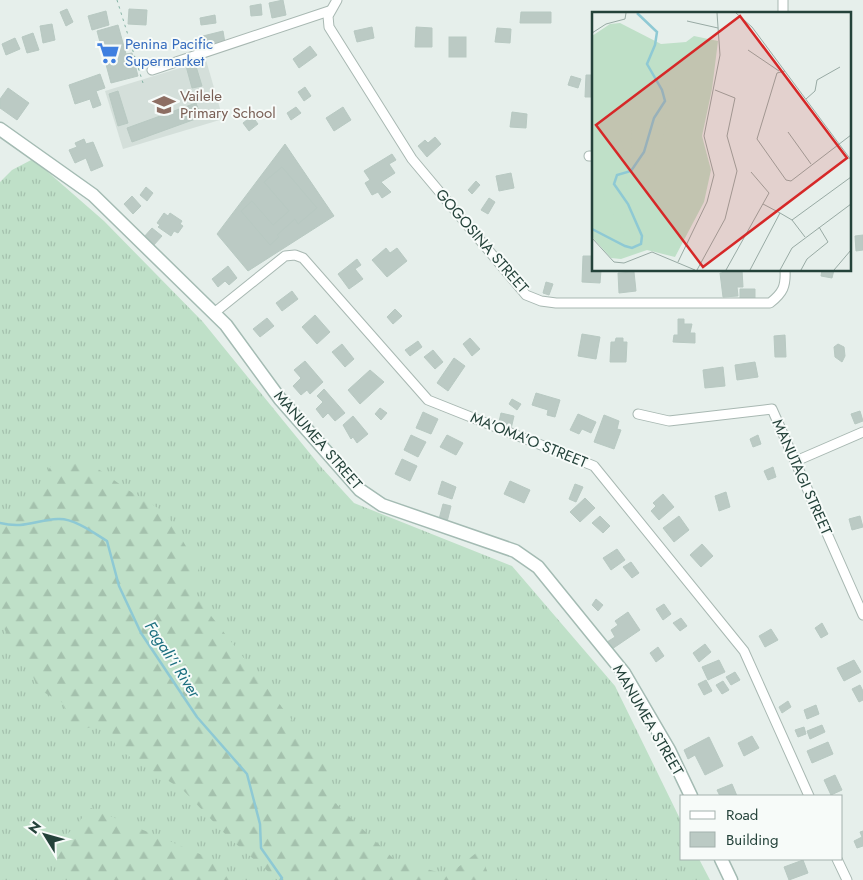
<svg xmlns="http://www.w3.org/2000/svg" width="863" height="880" font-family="Jost,sans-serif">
  <defs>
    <pattern id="grass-tufts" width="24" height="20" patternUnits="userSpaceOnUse" patternTransform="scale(1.25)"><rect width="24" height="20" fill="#bfe0c8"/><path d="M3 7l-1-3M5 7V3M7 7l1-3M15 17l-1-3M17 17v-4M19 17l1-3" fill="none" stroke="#a4c1ad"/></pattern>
    <pattern id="forest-firs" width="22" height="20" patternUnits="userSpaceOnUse" patternTransform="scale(1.25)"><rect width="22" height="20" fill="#bfe0c8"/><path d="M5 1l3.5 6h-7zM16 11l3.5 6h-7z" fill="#a4c1ad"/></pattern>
  </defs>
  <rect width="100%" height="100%" fill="#e6efeb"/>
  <path fill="#d4dfda" d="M206,60l17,59 -100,30 -18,-58z"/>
  <path fill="url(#grass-tufts)" d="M33,159l71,62 99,101 118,145 33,36 158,63 103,120 67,137v36h17l11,21h-710v-698l12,-12z"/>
  <g fill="url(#forest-firs)">
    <path d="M54,459h30l44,31 38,23 33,55 -8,22 135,174 7,37 62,59 53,15 32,-25 10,30h-212l-49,-42 -46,-48 -67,-42 -6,-24 -39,7 -8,-28 -25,-14 -6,-15 -32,-52v-96l36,-30z"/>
    <path d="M91,808l116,49 24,23h-160l-21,-26z"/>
  </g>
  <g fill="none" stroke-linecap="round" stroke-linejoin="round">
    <path stroke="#8ec9d4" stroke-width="2.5" d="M0,523c25,6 35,-3 58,-4 16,-1 36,14 49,22l12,45 22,47 56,84 50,57 13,50 1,24 21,30 -1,2"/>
  </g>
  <g fill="#bbcac4" stroke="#b8c9c2">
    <path d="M283,0l3,15 -14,3 -3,-15z"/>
    <path d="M261,4l1,11 -11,1 -1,-10z"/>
    <path d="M67,9l6,13 -7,4 -6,-14z"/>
    <path d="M129,9l18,1 -1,15 -18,-1z"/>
    <path d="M106,11l3,14 -17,5 -4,-14z"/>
    <path d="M521,12h30v11h-31z"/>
    <path d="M215,15l1,8 -15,2 -1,-7z"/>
    <path d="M52,24l3,16 -12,3 -3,-17z"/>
    <path d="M118,25l8,29 6,-1 6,23 -27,7 -14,-52z"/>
    <path d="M372,27l2,11 -17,4 -3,-11z"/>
    <path d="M416,27l16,1v19h-17z"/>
    <path d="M497,28l14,1 -1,14 -15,-1z"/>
    <path d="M223,31l2,12 -20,5 -2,-12z"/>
    <path d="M33,33l6,17 -12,3 -5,-16z"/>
    <rect x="449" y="37" width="17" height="20"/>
    <path d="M15,38l5,11 -14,6 -4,-11z"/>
    <path d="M310,46l7,9 -18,13 -6,-9z"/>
    <path d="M195,63l7,23 -10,2 -6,-22z"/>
    <path d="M100,74l5,14 -9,3 5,14 -8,3 -3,-9 -15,5 -6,-19z"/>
    <path d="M586,75h7l-1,22h-7z"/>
    <path d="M571,76l10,3 -3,9 -10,-3z"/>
    <path d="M305,87l6,9 -7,5 -6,-9z"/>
    <path d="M8,88l21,15 -12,17 -17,-12v-9z"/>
    <path d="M118,91l10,32 -10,3 -9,-32z"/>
    <path d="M196,103l5,14 -69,25 -5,-14z"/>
    <path d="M296,107l5,6 -10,7 -4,-7z"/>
    <path d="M343,107l8,13 -17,11 -8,-13z"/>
    <path d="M512,112l15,2 -1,14 -16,-1z"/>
    <path d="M252,116l6,8 -9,7 -6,-8z"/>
    <path d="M435,137l6,7 -14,13 -9,-11 7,-6 3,3z"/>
    <path d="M84,139l2,5 7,-2 10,24 -12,5 -5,-13 -11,5 -6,-13 8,-3 -2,-4z"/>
    <path d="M285,144l49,72 -86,55 -31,-37z"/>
    <path d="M392,154l4,6 -7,4 6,9 -14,9 10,10 -9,6 -4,-6 -6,3 -7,-12 5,-3 -6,-9z"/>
    <path d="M282,167l35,41 -19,16 -3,-5 -18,16 2,2 -9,8 -29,-34 11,-10 21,24 16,-14 -25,-29z"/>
    <path d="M511,173l3,15 -15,3 -3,-15z"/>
    <path d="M476,181l4,4 -8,9 -4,-4z"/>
    <path d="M146,187l7,6 -6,8 -7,-6z"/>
    <path d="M132,196l9,10 -8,8 -9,-10z"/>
    <path d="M489,198l6,4 -7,12 -7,-4z"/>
    <path d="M164,213l4,3 2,-3 12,8 -2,3 3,2 -5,7 -4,-2 -3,5 -13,-9 2,-2 -3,-2z"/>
    <path d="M152,228l10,8 -9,10 -10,-8z"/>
    <path d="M863,235v15l-7,1 -1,-15z"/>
    <path d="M386,248l4,5 7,-5 10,13 -20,16 -15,-17z"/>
    <path d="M583,256h10v14h8l-1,13 -18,-1z"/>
    <path d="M357,259l4,6 -6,4 8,10 -14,10 -11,-15z"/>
    <path d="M228,266l9,12 -8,7 -4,-4 -7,6 -6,-8z"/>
    <path d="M722,270h20l1,17h-6l1,9 -15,1 -3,-24h2z"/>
    <path d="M822,270h12l-2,8 -11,-2z"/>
    <path d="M634,272l2,19 -17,2 -1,-20z"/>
    <path d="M546,282l7,2 -4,11 -6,-2z"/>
    <path d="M740,289h15v13l-15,-1z"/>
    <path d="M292,291l6,8 -16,12 -6,-8z"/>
    <path d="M395,309l7,7 -9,8 -6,-7z"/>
    <path d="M315,315l15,17 -13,12 -15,-17z"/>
    <path d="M267,318l7,8 -14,11 -7,-8z"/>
    <path d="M678,319h6v5h8l-2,9h5v10l-22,-1 1,-7h4z"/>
    <path d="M582,334l18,3 -4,22 -18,-3z"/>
    <path d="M785,335l1,22h-11l-1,-21z"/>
    <path d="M470,338l10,11 -8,7 -9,-12z"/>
    <path d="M616,338h7v4h4l-1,20h-16l1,-20h4z"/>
    <path d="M418,341l4,6 -12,9 -5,-6z"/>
    <path d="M342,344l12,15 -9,8 -13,-15z"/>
    <path d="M838,344l6,3 1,9 -3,6 -7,-5 -1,-10z"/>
    <path d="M433,350l10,12 -8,7 -11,-12z"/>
    <path d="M454,358l11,8 -17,25 -11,-8z"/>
    <path d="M305,361l18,21 -13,12 -3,-4 -6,5 -8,-9 8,-8 -7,-8z"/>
    <path d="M755,362l3,15 -21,3 -2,-15z"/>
    <path d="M723,367l2,19 -20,2 -2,-18z"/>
    <path d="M370,370l14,12 -24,22 -12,-14z"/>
    <path d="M324,389l21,24 -10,8 -7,-8 -5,5 -7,-9 7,-7 -6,-6z"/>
    <path d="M536,393l24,7 -5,17 -8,-2 1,-5 -16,-5z"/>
    <path d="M512,399l9,5 -4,6 -8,-6z"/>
    <path d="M380,408l7,5 -6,7 -6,-6z"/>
    <path d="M860,411l3,10 -8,3 -4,-10z"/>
    <path d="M423,412l15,7 -7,15 -15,-6z"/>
    <path d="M501,413l13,3 -3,13 -13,-3z"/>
    <path d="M578,414l18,8 -5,11 -9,-4 -3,5 -9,-4z"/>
    <path d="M604,415l15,6 -2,8 4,1 -7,19 -20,-7z"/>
    <path d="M353,416l15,18 -11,9 -4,-6 -2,2 -8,-14z"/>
    <path d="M411,435l15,7 -8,15 -14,-7z"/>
    <path d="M447,435l16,8 -7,12 -16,-8z"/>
    <path d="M758,435l3,9 -8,3 -3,-8z"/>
    <path d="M402,459l15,7 -7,15 -15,-7z"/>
    <path d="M773,467l3,10 -8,3 -4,-9z"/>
    <path d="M442,481l14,6 -4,12 -14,-5z"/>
    <path d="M510,481l20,9 -6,13 -20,-9z"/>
    <path d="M575,484l8,3 -7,15 -7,-3z"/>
    <path d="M726,492l4,15 -11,4 -4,-15z"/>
    <path d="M663,494l11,13 -15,13 -8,-9 5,-5 -3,-3z"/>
    <path d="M585,498l10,10 -15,14 -10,-10z"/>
    <path d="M443,504l8,2 -4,16 -8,-3z"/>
    <path d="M600,516l10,10 -7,7 -11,-10z"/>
    <path d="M679,516l10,14 -15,12 -11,-14z"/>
    <path d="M860,516l3,11 -11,3 -3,-11z"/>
    <path d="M702,544l11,12 -12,11 -11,-12z"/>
    <path d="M617,549l8,11 -14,10 -8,-12z"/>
    <path d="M631,562l8,11 -7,5 -9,-11z"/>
    <path d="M596,599l7,6 -5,6 -6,-6z"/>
    <path d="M664,604l7,10 -8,6 -7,-11z"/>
    <path d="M628,612l12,18 -28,19 -5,-7 8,-5 -4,-7 7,-5 -3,-4z"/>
    <path d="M681,618l6,8 -7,5 -7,-8z"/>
    <path d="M822,623l6,11 -7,4 -6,-10z"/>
    <path d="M771,629l7,11 -13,7 -6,-11z"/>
    <path d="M705,644l6,8 -12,10 -6,-9z"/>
    <path d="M658,647l6,9 -8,6 -6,-9z"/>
    <path d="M719,660l6,12 -17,8 -6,-13z"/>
    <path d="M854,660l7,12 -17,9 -7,-13z"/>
    <path d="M735,672l5,8 -9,5 -5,-8z"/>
    <path d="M706,680l6,11 -8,4 -6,-11z"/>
    <path d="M723,681l6,9 -7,4 -6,-9z"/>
    <path d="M860,685l3,6v9l-4,2 -7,-13z"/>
    <path d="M788,701l3,6 -9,6 -3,-6z"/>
    <path d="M816,705l3,9 -12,5 -3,-9z"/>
    <path d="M822,725l3,7 -15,7 -3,-8z"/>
    <path d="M804,727l2,7 -8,3 -3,-7z"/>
    <path d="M752,736l7,12 -15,8 -6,-13z"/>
    <path d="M709,737l14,29 -18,9 -10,-20 -7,4 -4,-9z"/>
    <path d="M828,742l5,12 -21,9 -5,-12z"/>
    <path d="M835,775l7,15 -11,5 -7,-15z"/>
    <path d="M732,784l5,12h-17l-3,-6z"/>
    <path d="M863,831v15l-6,2 -3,-7 8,-4 -2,-5z"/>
    <path d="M803,860l5,13 -19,7 -5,-13z"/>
  </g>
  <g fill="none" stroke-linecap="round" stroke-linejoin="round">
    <defs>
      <g id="street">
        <path d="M337,0l-9,16 1,11 83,132 114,136 15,6 15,2h214c13,-10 16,-17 15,-33"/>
        <path d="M783,0v14"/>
        <path d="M152,70l177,-59"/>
        <path d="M589,156h4"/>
        <path d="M214,313l71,-57 10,-1 8,3 125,142 166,66 150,185 65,145"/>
        <path d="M638,414l31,7 103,-12 91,206"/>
        <path d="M796,461l67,-29"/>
        <path d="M837,859l10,21"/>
      </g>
      <g id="secondary">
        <path d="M0,129l93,66 133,130 54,74 80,91 22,15 133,46 23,16 86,106 45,77 22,46"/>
        <path d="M721,859l10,21"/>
      </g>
    </defs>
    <use href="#street" stroke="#a8b8b2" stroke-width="11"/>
    <use href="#secondary" stroke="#a4bbb3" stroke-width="15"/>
    <path stroke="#86b3a5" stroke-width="1" stroke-dasharray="2.5 4" stroke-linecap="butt" d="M117,0l26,83"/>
    <use href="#street" stroke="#fff" stroke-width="9"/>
    <use href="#secondary" stroke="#fff" stroke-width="12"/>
  </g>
  <defs>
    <symbol id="supermarket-bare" viewBox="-9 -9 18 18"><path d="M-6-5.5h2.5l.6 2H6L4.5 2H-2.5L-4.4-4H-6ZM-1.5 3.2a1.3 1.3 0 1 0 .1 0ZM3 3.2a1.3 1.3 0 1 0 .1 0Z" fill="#3f7fe0" stroke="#f7fbf9" stroke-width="2.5" paint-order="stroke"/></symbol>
    <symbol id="school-bare" viewBox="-9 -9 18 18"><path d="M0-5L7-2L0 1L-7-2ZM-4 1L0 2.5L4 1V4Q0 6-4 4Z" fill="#8d6e63" stroke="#f7fbf9" stroke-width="2.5" paint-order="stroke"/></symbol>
  </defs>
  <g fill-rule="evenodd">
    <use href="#supermarket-bare" x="92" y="37" width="32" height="32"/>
    <use href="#school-bare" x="148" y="89" width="32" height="32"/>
  </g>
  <g text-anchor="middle" stroke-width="4" stroke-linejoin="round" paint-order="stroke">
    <g font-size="15" fill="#366cbe" stroke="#f7fbf9" text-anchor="start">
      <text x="125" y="49">Penina Pacific<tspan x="125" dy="17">Supermarket</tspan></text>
    </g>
    <g font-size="15" fill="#785e54" stroke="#f7fbf9" text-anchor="start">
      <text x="180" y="101">Vailele<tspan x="180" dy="17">Primary School</tspan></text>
    </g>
    <g font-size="15" fill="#24423a" stroke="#f7fbf9">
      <text transform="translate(482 241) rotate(49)" y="5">GOGOSINA STREET</text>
      <text transform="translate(318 440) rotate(49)" y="5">MANUMEA STREET</text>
      <text transform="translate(529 440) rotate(22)" y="5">MA'OMA'O STREET</text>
      <text transform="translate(802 477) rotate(66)" y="5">MANUTAGI STREET</text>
      <text transform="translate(648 720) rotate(60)" y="5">MANUMEA STREET</text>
    </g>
    <g font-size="16" font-style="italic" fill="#1c6f80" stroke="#f7fbf9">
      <text transform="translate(173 659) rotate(57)" y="6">Fagali'i River</text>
    </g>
  </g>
  <g transform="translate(592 12)">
    <rect width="259" height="259" fill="#e6efeb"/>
    <path d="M28,11l41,21 25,-2 8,-6 24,5 -6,48 -10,47 9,34 -7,32 -29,55 -28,-7 -26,9 -10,-1 -19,-21v-201l18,-12z" fill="#bfe0c8"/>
    <path d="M53,65l18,6 9,-1 3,5 1,20 -4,12 -5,2 -12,43 -5,6 -2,17 4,11 8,2 -7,10 3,6 5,-5 5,10 -8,22 -5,1 -10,-6v9l-17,8 -3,-4 5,-3 -12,-4 -4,3 -20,-12v-60l7,-13 -2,-14 9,-18 13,1 6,25 -1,13 -6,1 -3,7 -6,-1 -6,18 25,48h6l-16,-36 12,-31 2,-47 3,-4 -6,-6 9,-24 -1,-10z" fill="#bfe0c8"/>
    <path fill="none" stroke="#8ec9d4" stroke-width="2.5" d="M0,217l33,17 7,2 9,-4 1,-8 -14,-32 -14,-20 3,-9 14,-4 13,-19 10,-34 11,-17 -3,-11 -15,-26 8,-19 2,-13 -20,-19"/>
    <path fill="none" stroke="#98aaa4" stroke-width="1" d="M144,1l16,14 99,133M95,9l31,7M0,21l14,-9 19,-5 1,-6M156,38l31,21M193,59l-8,2 -20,66 29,41 5,1 60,-46M214,87l9,-8 2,-11 23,-13M196,120l23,32M171,192l17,9M200,208l13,17M0,226l22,24 10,1 28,-11 43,18M86,250l29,-60 7,-27 -10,-39 16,-81 -3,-42M105,258l28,-51 12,-48 -10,-35 8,-38 -20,-8M134,258l43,-77 -18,-21M158,258l30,-57 12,7 59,-43M188,258l12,-22 59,-44M209,258l6,-11 21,-17 -9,-15M242,258l17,-20"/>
    <path fill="#d62828" fill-opacity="0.15" stroke="#d62828" stroke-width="2.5" d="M148,4l107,142 -144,109 -107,-142z"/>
    <rect width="259" height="259" fill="none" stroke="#24423a" stroke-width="2.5"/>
  </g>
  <rect x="680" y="795" width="162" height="65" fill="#f7fbf9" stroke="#a3b1ad"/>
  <rect x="690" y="811" width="25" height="8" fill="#ffffff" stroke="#a3b1ad"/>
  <text x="726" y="820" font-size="15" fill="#24423a">Road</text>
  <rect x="690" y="832" width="25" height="15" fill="#bbcac4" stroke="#a3b1ad"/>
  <text x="726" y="845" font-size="15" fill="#24423a">Building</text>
  <g transform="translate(45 835) rotate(307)" stroke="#f7fbf9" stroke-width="4" paint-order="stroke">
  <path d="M0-4L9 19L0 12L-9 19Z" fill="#24423a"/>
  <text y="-8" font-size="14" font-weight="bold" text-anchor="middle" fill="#24423a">N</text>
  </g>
</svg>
